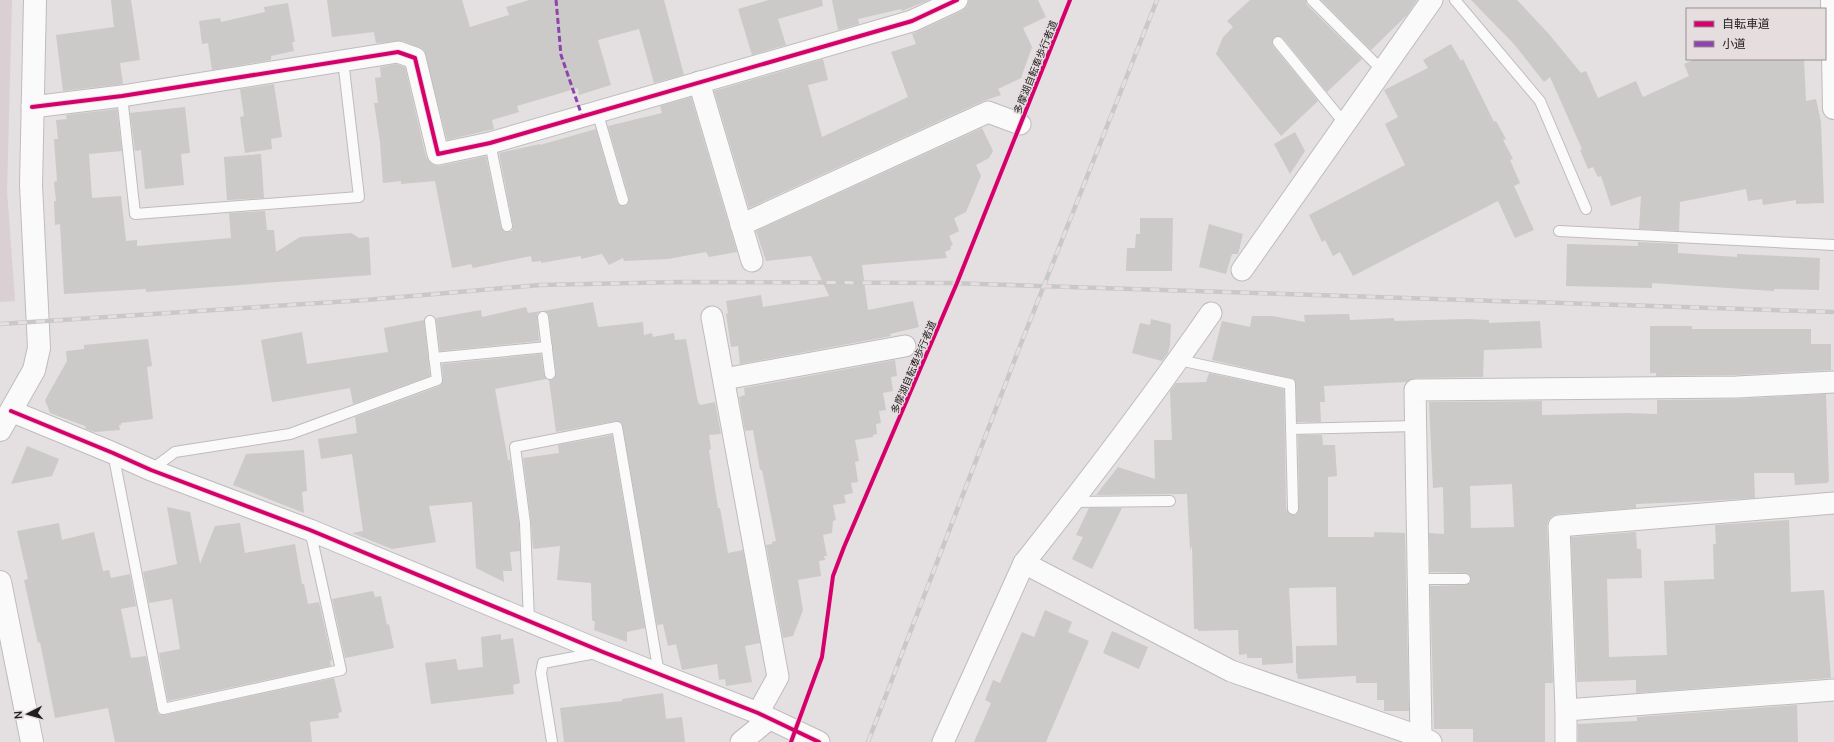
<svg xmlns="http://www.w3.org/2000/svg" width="1834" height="742" font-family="Manrope,'Noto Sans JP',sans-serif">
  <rect width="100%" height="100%" fill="#e4dfe0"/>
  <path fill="#dacfd2" d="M0,0h12l-5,190 8,111 -15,1z"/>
  <g fill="#ccc9c9" fill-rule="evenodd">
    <path d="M111,0h20l9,60 -20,3 3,21 -60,7 -7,-56 58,-8z"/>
    <path d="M327,0h135l8,27 39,-12 -3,-8 23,-7h135l20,75 -30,8 -15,-54 -41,11 13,45 -32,10 -1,-7 -61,18 2,6 -27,8 2,9 -47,11 -23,-90 -22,-9 -26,2 -2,-11 -42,5z"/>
    <path d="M769,0h53l1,6 -45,13 8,26 -34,10 -14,-46z"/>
    <path d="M832,0h97l-27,11 -1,-2 -43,10 1,5 -21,6z"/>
    <path d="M969,0h69l8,17 -23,11 9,19 -11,31 -23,11 3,6 -18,6 -234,107 -35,-117 109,-32 5,21 -20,5 14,52 86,-40 -17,-45 25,-8 -4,-10 50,-23 5,-4z"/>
    <path d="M1250,0h56l1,5 55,54 -35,33 -44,-54 -6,-2 -3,1 -2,6 1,3 45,55 -37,35 -65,-82 7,-17 10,-10 -6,-6z"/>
    <path d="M1321,0h96l-10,15 -36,35z"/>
    <path d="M1471,0h46l31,33 33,40 5,-2 12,27 38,-17 7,16 46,-21 -5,-12 11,-5h109l2,42 10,-2 5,23 3,81 -28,1v-4l-33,5 -1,-6 -14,2 -2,-12 -66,13 -1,29 -40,-2 2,-33 -30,10 -10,-30 -3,1 -5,-10 -5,2 -8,-19 2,-1 -32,-72 -6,5 -30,-38z"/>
    <path d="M288,3l7,39h-3l2,9 -23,5v4l-59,10 -4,-27 -6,1 -3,-23 21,-3 1,4 44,-10 -1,-5z"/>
    <path d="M1451,44l10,17 2,-2 31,63 2,-1 10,18 -3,1 10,19 -3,1 10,23 -6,3 20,44 -19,8 -17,-37 -145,75 -13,-24 -7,4 -8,-16 -3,2 -13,-27 96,-50 -20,-41 13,-7 -14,-27 44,-22 -5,-8z"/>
    <path d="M397,64l8,3 21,90 3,5 5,3 6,1 46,-10 15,71 4,5 7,-1 1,-6 -14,-72 41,-9v1l56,-16 21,73 2,3 5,1 4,-2 1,-6 -21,-72 54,-13 -2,-7 31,-9 46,155 -28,5 -3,-5 -38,7 -44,2 -1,-3 -14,7 -7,-11 -21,5v-3l-40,7v-2l-9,1 -1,-6 -58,12 -2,-4 -19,4 -17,-87 -34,3v-3l-18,2 -3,-41 -6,-39h4l-3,-25 6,-1 -1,-10z"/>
    <path d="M274,84l8,53 -11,2 1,10 -27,4 -5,-36 4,-1 -4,-27z"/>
    <path d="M185,107l5,46 -9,1 3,31 -39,4 -4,-39 -6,1 -5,-38z"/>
    <path d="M117,109l5,42 -33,3 3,44 29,-2 5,45 11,-1v6l94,-8 -2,-25 36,-2 2,19h7l2,22 24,-15 51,-4 8,5 10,-1 2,38 -225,17v-3l-82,5 -4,-70 -5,1 -1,-24h2l-2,-19 3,-1 -3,-42h4l-2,-19 11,-1 -1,-4z"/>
    <path d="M982,128l11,23 -4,7 -13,7 5,11 -15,36 -12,6 5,13 -10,5 4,9 -3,2 1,2 -6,3 2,6 -85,7 6,45 45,-9 6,26 -29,7 1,2 -151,28 -2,-18 -7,1 -5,-33 2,-1 -2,-12 35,-6 2,12 66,-11 -18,-40 -45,5 -10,-30z"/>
    <path d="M1295,132l10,19 -15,23 -16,-30z"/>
    <path d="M261,154l3,44 -37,2 -3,-43z"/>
    <path d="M1140,218h33l-1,53h-46l1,-23h8l1,-14h4z"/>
    <path d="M1209,224l34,10 -5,20h-6l-6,20 -27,-7z"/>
    <path d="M1638,242l40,2v9l59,4v-3l83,4 -1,32 -45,-1v2l-122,-8v5l-86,-2 1,-42 71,2z"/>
    <path d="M593,302l5,25 45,-5 1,13 8,-2 1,4 21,-4 1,7 11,-1 12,64h1l1,2 15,-3 6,32 -12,1 2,14 -2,1 9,58h2l8,45 15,-3 17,93 -15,3 7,36 -26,4 -1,-7 -6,1 -2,-16 -35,6 -6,-26 -8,2 -5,-22 -6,1 -35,-202 -6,-2 -60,11 -7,-52 5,-1 2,-6 -7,-57 -1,-3 -5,-2z"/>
    <path d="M526,307l2,6 13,-2 -4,3v3l2,24 -99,10 -4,-33 45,-8 1,7z"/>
    <path d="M1349,314l1,6 44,-2v3l74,-2 21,1v3l51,-2 2,27 -58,2 -1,27 -68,1 -8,4 -83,4 1,16h-5l1,20h-24l-1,-38 -2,-5 -82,-19 10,-39 28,6 2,-11h20l33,6 -1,-7z"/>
    <path d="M1151,319l20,5 -1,21 -2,8 -6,8 -30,-8 8,-30 10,2z"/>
    <path d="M424,320l6,56 -77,28 -3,-16 -78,14 -11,-62 41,-8 5,32 81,-12 -4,-24z"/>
    <path d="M1650,326h42v3h119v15h20v26l-94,5 -81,1v-3h-6z"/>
    <path d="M148,339l4,27 -5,1 6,52 -32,4v2h-2l1,5 -25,2 -9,-3 -1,-3 -35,-13 -5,-13 22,-39 -1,-10 18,-2v-4z"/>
    <path d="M541,354l3,21 2,4 -51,10 13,71h2l9,64 1,27 -10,1 2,19h-9l1,11 -28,-14 -4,-66 -43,4 7,36 -44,7 -40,-16 11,-2 -11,-77 -31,5 -3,-20 39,-6 -2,-16 85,-31 3,-6 -1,-16z"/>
    <path d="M895,360l2,16 -6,1 2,14 -10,2 3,17 -7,1 2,12 -5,1 1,10 -4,1v2l-18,3 4,21 -4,1 3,20 -7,1 2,10 -9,2 2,8 -13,2 3,15 -3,1 -1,12 -9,2 4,21h-3l1,4 -6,1 2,15 -23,4 5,30 -10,26 -10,2 -17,-93 6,-1v-2l4,-1 -14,-71h-2l-7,-40 -8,1 -6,-34 6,-2 -1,-7z"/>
    <path d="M1209,373l75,16 2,120 4,5 6,1 3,-6 -1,-74h24l1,10h12l2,31 -9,1v60h46v-5l31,1 4,178h-25v-11h-7v-17h-21v-7l-58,3 -1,-6h-1v-27l41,-1 -1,-58 -47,1 4,75 -31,2v-7h-15v-4l-8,1 -1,-25 -40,1v-2h-4l-2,-83 -2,4 -3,-56 -91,1 22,-28 37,12 -1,-39h18l-2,-49 6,-8 30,-1z"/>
    <path d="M1826,394l3,87 -2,2 -32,2 -1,-12h-40l1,25 -47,3 -72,3v4l-78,6 -6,2 -4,5 -1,5 6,157h-8v59h-72v-13h-39l-4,-143 35,-1 5,-2 1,-4 -1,-4 -5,-2 -35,-1 -1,-39 15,1 -1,-47 -10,1 -4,-86 113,-1v14l86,-2 29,1v-14l81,-1zM1512,484l2,43 -43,1 -1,-42z"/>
    <path d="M612,435l33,193 -18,4v10l-33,-12 1,-8 -3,-2 -1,-37 -34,-3 3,-34 -27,3 -2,-27 -8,-64 36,-5 -1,-8z"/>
    <path d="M27,446l32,13 -7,17 -41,8z"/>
    <path d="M304,450l3,41 -5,1 2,21 -71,-28 13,-31z"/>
    <path d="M167,507l23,5 10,52 15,-38 25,-3 5,30 50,-9 7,40h2l4,20 11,-2 13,58 -2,1 1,5 -163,35 -9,-48 21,-4 -8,-50 -23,4 -6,-31 34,-8z"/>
    <path d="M1089,508h33l-30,61 -20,-10 11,-22 -7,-2z"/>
    <path d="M1789,520l2,72 33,-2 7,88 -195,15v-13l-59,2 -6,-145 65,-5 1,17h4l1,29 -35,1 2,78 58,-2 -3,-74 50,-2 -1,-35h3l-1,-19z"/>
    <path d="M59,523l3,17 32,-8 9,39 6,-1 2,8 19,-4 6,32 -15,3 10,49 15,-2 12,58 6,1 170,-37 8,34 -4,1 1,5 -29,4 2,20h-197l-7,-34 -53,10 -15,-76 -2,1 -14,-63 4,-1 -11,-48z"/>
    <path d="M373,591l2,6 6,-1 6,29 2,-1 5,24 -49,10 -13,-59z"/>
    <path d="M1045,610l27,12 -4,10 21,9 -43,101h-72l17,-39 -6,-3 8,-20 7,3 22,-51 12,5z"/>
    <path d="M1112,631l36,16 -9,22 -36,-16z"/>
    <path d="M501,634v6l12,-2 7,45 -7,2 1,9 -83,10 -6,-41 31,-4 2,11 25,-3 -2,-30z"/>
    <path d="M663,693l3,26 16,-2 3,25h-121l-4,-34 62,-7v-2z"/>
    <path d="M1797,705l1,37h-220v-18l59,-3v-4z"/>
  </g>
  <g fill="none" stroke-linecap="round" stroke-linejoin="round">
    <defs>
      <g id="lane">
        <path d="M1312,0l70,70"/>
        <path d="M1455,0l85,101 46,108"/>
        <path d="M1278,42l67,82"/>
        <path d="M122,96l13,118 224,-17 -16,-137"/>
        <path d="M597,111l26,89"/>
        <path d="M490,143l17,83"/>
        <path d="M1559,231l275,14"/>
        <path d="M543,317l7,57"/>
        <path d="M434,358l113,-11"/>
        <path d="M1179,360l111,24 3,125"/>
        <path d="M1291,429l125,-3"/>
        <path d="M113,453l50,256 178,-39 -31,-140"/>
        <path d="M151,470l24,-18 115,-18 147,-54 -7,-59"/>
        <path d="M1073,502l97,-1"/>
        <path d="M1419,579h46"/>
        <path d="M529,620l-4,-97 -10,-76 102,-20 42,247"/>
        <path d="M552,742l-11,-69 2,-10 53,-10"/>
      </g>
      <g id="street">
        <path d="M699,82l53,179"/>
        <path d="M32,107l90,-11 276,-44 17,6 23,96 52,-11 422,-122 45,-21"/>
        <path d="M741,225l247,-113 32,12"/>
        <path d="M1242,270l190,-270"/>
        <path d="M712,317l66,360 -20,36"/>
        <path d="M724,379l181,-33"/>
        <path d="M11,411l102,42 38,17 159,60 293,122 155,61 61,29"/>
        <path d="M1024,563c65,-82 128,-165 187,-250"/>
        <path d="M1566,710l268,-20"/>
        <path d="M1421,737l-6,-347 322,-3 97,-5"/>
        <path d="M741,742l28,-23"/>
        <path d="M943,742l81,-179 207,108 190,66 10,5"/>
        <path d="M1566,742v-32l-7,-184 275,-23"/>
      </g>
      <g id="secondary">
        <path d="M1832,0l2,108"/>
        <path d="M0,430l34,-60 5,-22 -8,-163 4,-185"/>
        <path d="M0,582l32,160"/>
      </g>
    </defs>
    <use href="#lane" stroke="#bfbcbd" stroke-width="12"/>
    <use href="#street" stroke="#bfbcbd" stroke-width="23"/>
    <use href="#secondary" stroke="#bfbcbd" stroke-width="24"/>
    <use href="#lane" stroke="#fbfafa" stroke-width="10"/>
    <use href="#street" stroke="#fbfafa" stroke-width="21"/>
    <use href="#secondary" stroke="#fbfafa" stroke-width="22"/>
    <defs>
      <g id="rail">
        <path d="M0,324l366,-24 174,-15 139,-3 270,1 885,29"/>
        <path d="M868,742l152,-396 137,-346"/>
      </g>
    </defs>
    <use href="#rail" stroke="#c9c8c8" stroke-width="4.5"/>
    <use href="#rail" stroke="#e6dddf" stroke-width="3" stroke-dasharray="9" stroke-linecap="butt"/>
    <path stroke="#8e44ad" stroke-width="3" stroke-dasharray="6 3" stroke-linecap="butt" d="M556,0l5,55 21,61"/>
    <defs>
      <g id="cycleway">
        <path d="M32,107l90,-11 276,-44 17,6 23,96 52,-11 422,-122 45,-21"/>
        <path d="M11,411l102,42 38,17 159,60 293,122 155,61 61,29"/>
        <path d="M791,742l31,-85 11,-81 11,-29 113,-264 113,-283"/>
      </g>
    </defs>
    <use href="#cycleway" stroke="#e6dddf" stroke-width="6"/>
    <use href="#cycleway" stroke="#d6006c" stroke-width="4"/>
  </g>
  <g text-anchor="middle" stroke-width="3" stroke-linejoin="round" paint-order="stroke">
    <g font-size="10" fill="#211e1f" stroke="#e6dddf">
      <text transform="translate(1035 67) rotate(-68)" y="4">多摩湖自転車歩行者道</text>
      <text transform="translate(913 367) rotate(-67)" y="4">多摩湖自転車歩行者道</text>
    </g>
  </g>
  <rect x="1686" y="8" width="140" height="52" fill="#e6dddf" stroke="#979192"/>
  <rect x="1694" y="21" width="20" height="6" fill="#d6006c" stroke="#979192"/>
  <text x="1722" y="28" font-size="12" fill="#211e1f">自転車道</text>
  <rect x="1694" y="41" width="20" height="6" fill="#8e44ad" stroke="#979192"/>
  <text x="1722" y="48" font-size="12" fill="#211e1f">小道</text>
  <g transform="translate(28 714) rotate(264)" stroke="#e6dddf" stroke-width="3" paint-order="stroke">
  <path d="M0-3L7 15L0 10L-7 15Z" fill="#211e1f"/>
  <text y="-6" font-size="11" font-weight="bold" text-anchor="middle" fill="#211e1f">N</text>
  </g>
</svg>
